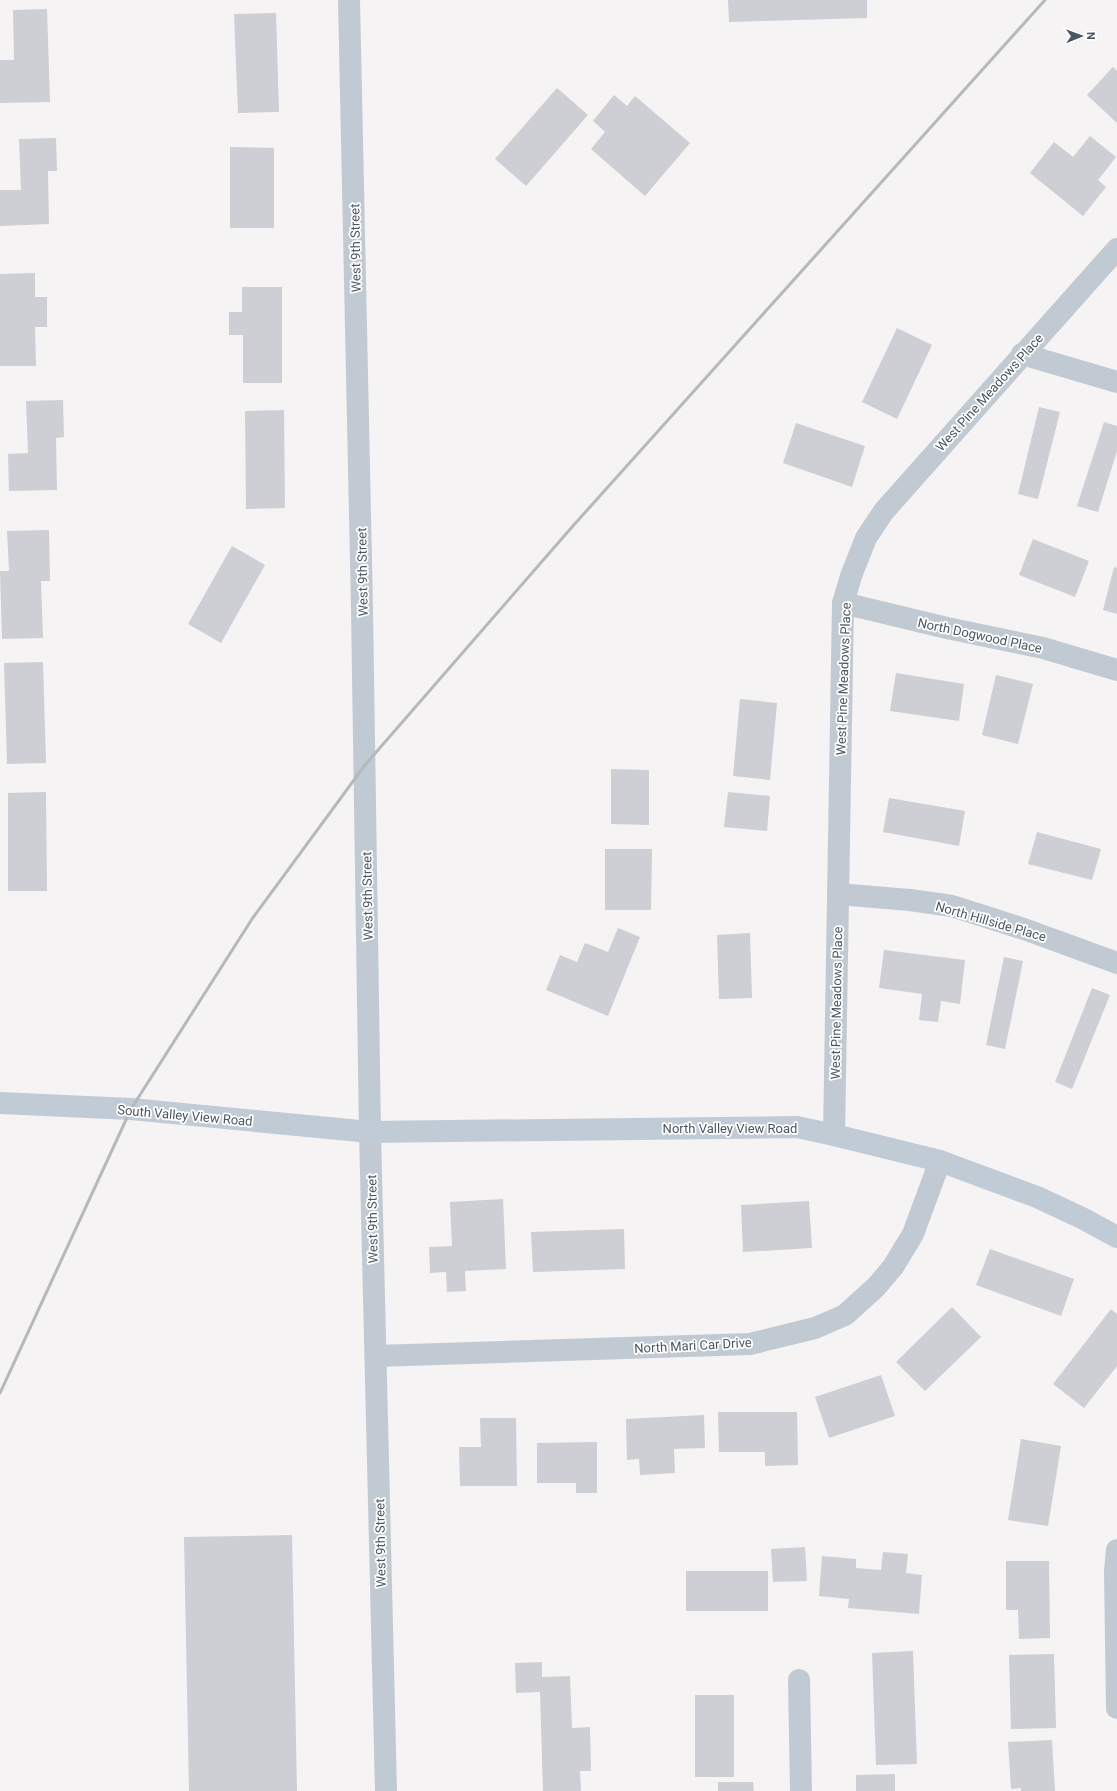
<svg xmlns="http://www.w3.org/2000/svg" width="1117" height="1791" font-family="Roboto,sans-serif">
  <rect width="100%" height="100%" fill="#f5f3f3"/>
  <g fill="#cdcfd5">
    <path d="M728,0h139v18l-138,4z"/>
    <path d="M47,9l3,93 -50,1v-43h14l-1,-50z"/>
    <path d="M276,13l3,99 -41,1 -4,-99z"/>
    <path d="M1113,67l4,4v52l-30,-28z"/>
    <path d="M557,88l31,27 -62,71 -31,-27z"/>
    <path d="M614,95l13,11 8,-10 55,47 -45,53 -54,-47 14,-17 -12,-11z"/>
    <path d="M1090,136l26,21 -18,23 8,7 -23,29 -53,-43 24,-31 19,15z"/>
    <path d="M56,138l1,33h-9l1,53 -49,2v-36h21l-2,-51z"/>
    <path d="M230,147l44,1v80h-44z"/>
    <path d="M35,273v24h12v30h-12l1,39h-36v-92z"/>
    <path d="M242,287h40v96h-39v-48h-14v-23h13z"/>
    <path d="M897,328l35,17 -35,74 -35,-17z"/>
    <path d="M63,400l1,37 -8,1 1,52 -48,1 -1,-37 20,-1 -2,-52z"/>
    <path d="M1039,407l21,5 -22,87 -20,-5z"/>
    <path d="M284,410l1,98 -39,1 -1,-98z"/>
    <path d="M1104,422l13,4v25l-19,61 -21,-6z"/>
    <path d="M796,423l69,23 -13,41 -69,-24z"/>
    <path d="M49,530l1,51h-9l2,57 -41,1 -2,-68h9l-2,-40z"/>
    <path d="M1033,539l56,22 -14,36 -56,-22z"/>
    <path d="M232,546l33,19 -44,78 -33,-19z"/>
    <path d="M1114,567l3,1v46l-14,-4z"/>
    <path d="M43,662l3,101 -39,1 -3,-101z"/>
    <path d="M896,673l68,11 -5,37 -69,-10z"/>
    <path d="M996,675l37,9 -15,60 -36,-9z"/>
    <path d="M740,699l37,4 -7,77 -37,-4z"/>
    <path d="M611,769l38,1v55l-38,-1z"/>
    <path d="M46,792l1,99h-39v-98z"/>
    <path d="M728,792l42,4 -3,35 -43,-4z"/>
    <path d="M889,798l76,13 -6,35 -76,-14z"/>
    <path d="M1037,832l64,17 -9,31 -64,-16z"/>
    <path d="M605,849h47l-1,61h-46z"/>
    <path d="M618,928l22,9 -32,79 -62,-26 14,-35 17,7 8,-19 23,9z"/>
    <path d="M750,933l2,65 -33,1 -2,-64z"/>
    <path d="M884,950l81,10 -5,44 -19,-3 -3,21 -19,-2 3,-26 -43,-6z"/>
    <path d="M1004,957l19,4 -18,88 -19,-4z"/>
    <path d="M1092,988l18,7 -38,94 -17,-7z"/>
    <path d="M503,1199l3,70 -41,2 1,20 -19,1 -1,-20 -16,1 -1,-26 23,-1 -2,-44z"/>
    <path d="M809,1201l3,47 -69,4 -2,-47z"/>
    <path d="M624,1229l1,40 -92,3 -2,-40z"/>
    <path d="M990,1249l84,30 -13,37 -85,-31z"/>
    <path d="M952,1307l29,30 -56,54 -29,-29z"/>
    <path d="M1111,1309l6,5v52l-33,42 -31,-24z"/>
    <path d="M881,1375l14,41 -66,22 -14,-41z"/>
    <path d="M718,1412h79l1,53 -33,1v-14h-46z"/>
    <path d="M704,1415l1,33 -31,1 1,24 -35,2 -1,-16 -12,1 -1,-41z"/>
    <path d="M480,1418h36l1,68h-57l-1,-39h22z"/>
    <path d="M1021,1439l40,7 -13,80 -40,-6z"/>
    <path d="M597,1442v51h-21v-10h-39v-40z"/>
    <path d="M292,1535l5,256h-108l-5,-254z"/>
    <path d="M805,1547l2,34 -34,1 -2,-33z"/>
    <path d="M883,1552l25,2 -2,19 16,2 -3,39 -71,-6 1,-9 -30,-3 3,-40 34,3v9l25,2z"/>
    <path d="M1006,1561h43l1,77 -31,1 -1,-29h-12z"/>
    <rect x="686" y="1571" width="82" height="40"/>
    <path d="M913,1651l4,113 -41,1 -4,-112z"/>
    <path d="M1054,1654l2,74 -45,1 -2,-74z"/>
    <path d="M542,1662v15l28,-1 2,52 18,-1 1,44h-11l1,20h-38l-3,-99 -24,1 -1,-30z"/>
    <rect x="695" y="1695" width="39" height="82"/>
    <path d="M1052,1740l3,51h-34v-3l-10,1 -3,-47z"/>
    <path d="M895,1774v17h-39v-16z"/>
    <path d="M718,1782h35l1,9h-36z"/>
  </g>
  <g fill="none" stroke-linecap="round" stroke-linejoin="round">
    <g stroke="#c1cad2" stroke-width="22">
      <path d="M349,0l13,608 8,524 16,659"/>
      <path d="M1022,354l95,28"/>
      <path d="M843,603l104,25 96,20 74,22"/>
      <path d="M838,894l72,6 42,6 72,23 93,34"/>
      <path d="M834,1135l9,-532 8,-27 15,-38 18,-27 233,-262"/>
      <path d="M376,1356l374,-12 65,-16 30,-13 31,-28 17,-20 20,-33 27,-73"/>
      <path d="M1117,1550l-2,21 2,137"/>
      <path d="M799,1680l2,111"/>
    </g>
    <path stroke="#c1cbd6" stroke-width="22" d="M0,1103l131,6 239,23 427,-5 37,8 106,26 97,36 47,22 33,18"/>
    <path stroke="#b5b8bd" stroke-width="3" d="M0,1393l131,-284 121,-190 113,-154 207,-238 473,-527"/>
  </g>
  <g text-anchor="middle" stroke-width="3.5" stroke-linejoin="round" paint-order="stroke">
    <g font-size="13" fill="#4a5661" stroke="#fff">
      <text transform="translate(355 248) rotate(-91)" y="5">West 9th Street</text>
      <text transform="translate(989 392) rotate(-48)" y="5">West Pine Meadows Place</text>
      <text transform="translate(362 572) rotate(-91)" y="5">West 9th Street</text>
      <text transform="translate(980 635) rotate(12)" y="5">North Dogwood Place</text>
      <text transform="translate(843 679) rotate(-88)" y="5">West Pine Meadows Place</text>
      <text transform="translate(367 896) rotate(-91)" y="5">West 9th Street</text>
      <text transform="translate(991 921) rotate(16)" y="5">North Hillside Place</text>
      <text transform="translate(836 1003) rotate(-89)" y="5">West Pine Meadows Place</text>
      <text transform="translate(185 1115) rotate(5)" y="5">South Valley View Road</text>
      <text x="730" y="1133">North Valley View Road</text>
      <text transform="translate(372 1219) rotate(-91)" y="5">West 9th Street</text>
      <text transform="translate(693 1345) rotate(-3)" y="5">North Mari Car Drive</text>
      <text transform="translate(380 1543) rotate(-91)" y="5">West 9th Street</text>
    </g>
  </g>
  <g transform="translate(1081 36) rotate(89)" stroke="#ffffff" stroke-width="3" paint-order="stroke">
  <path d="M0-3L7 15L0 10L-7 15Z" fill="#4a5661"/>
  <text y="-6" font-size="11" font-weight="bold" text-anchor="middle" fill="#4a5661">N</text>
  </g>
</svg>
